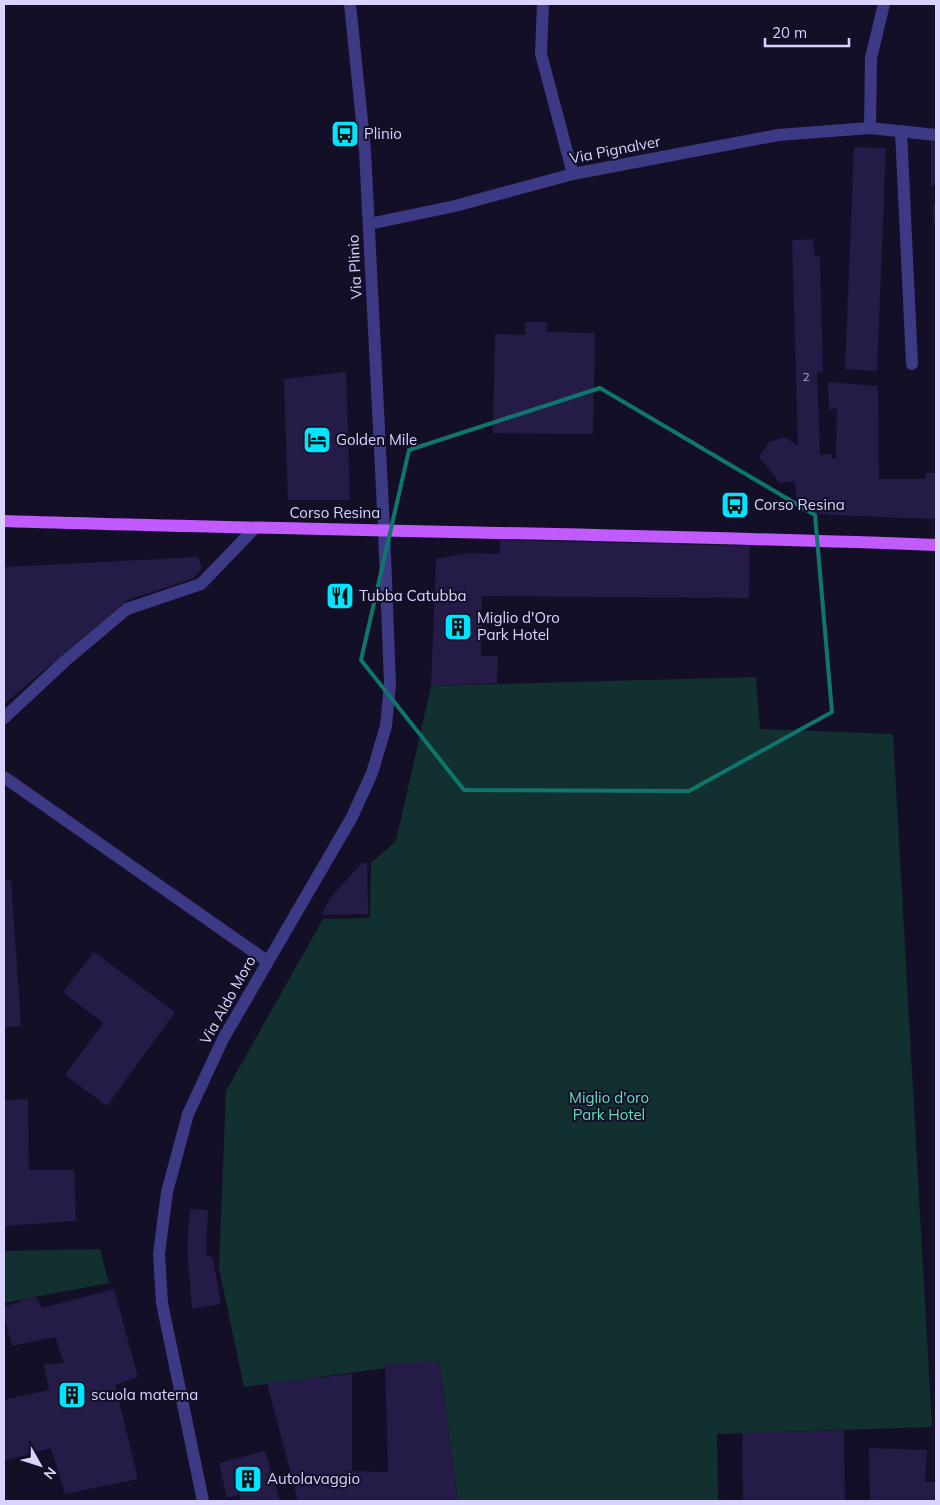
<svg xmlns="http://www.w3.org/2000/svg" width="940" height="1505" font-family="Mulish,sans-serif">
  <rect width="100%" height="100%" fill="#130f26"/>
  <g fill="#12302f">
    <path d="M756,677l4,52 133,5 39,693 -215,7 1,67h-260l-19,-140 -195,26 -25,-119 7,-177 97,-172 47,-1 1,-55 25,-22 35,-155z"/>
    <path d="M100,1249l9,34 -105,20v-52z"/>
  </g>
  <g fill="#241b47">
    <path d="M931,136l5,3v46l-5,1z"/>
    <path d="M854,147l32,1 -9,223 -32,-2z"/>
    <path d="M933,204h3v19h-2z"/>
    <path d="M813,239l2,18 5,-1 3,115 -6,1 3,83 12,-1v5l4,-1 1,-50 -8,2 -1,-28 50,4 1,93h47v-6h10v46l-105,-4 -34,-4 -2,-30 -15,2 -21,-26 10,-15 16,-5 13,9 -6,-206z"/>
    <path d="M525,322h22v10l48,1 -2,101 -100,-1 2,-99 30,1z"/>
    <path d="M346,372l4,128h-62l-4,-121z"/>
    <path d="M500,540l250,6 -1,52 -267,-2 -1,60h17l-1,27 -66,3 5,-127 33,-6 31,1z"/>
    <path d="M198,557l4,10 -8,11 -66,22 -124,104v-137z"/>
    <path d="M362,863h5l1,51 -47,1 9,-17z"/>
    <path d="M11,880l10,146 -17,1v-146z"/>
    <path d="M94,952l81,60 -68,94 -42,-31 38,-52 -40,-31z"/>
    <path d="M28,1099l1,71h45l2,51 -72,5v-126z"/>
    <path d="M190,1209l18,1 -2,44 7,4 8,46 -29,5 -5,-61z"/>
    <path d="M114,1289l24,88 -23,8 23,94 -73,15 -14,-46 -47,13v-61l45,-10 -5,-26 20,-1 -9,-26 -43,9 -8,-29v-10l31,-11 7,12z"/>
    <path d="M439,1361l19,140h-160l-31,-118 85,-9v97l36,1 -3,-108z"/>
    <path d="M844,1430l1,71h-102l-1,-68z"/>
    <path d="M869,1448l58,2 -2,32h11v19h-66z"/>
    <path d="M265,1451l15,50h-39l-2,-6 -12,3 -8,-35z"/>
  </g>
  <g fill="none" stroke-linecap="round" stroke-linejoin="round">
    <g stroke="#3d3a85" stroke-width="12">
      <path d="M543,4l-2,50 32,120"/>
      <path d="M870,128l1,-70 13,-54"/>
      <path d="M901,131l11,233"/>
      <path d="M369,224l86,-18 118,-32 205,-39 92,-7 66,7"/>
    </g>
    <g stroke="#3d3a85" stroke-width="12">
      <path d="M4,718l61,-57 62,-52 74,-25 53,-55"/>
      <path d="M4,777l263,184"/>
      <path d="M203,1501l-41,-198 -3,-49 8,-62 21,-78 35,-75 129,-222 20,-44 14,-47 4,-42 -6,-155"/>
    </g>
    <path stroke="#3d3a85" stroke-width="12" d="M350,4l15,147 19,378"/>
    <path stroke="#c25bff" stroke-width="12" d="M4,521c311,10 621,12 932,24"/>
  </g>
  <path fill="none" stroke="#0f766e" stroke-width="4" stroke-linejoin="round" d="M600,388l215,127 17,197 -143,79 -225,-1 -103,-130 48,-210z"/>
  <defs>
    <symbol id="bus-square" viewBox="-11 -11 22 22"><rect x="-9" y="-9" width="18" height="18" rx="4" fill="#00e5ff" stroke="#130f26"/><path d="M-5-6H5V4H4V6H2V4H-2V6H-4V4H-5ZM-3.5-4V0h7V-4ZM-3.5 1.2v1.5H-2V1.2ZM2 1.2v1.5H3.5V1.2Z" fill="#111"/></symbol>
    <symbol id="hotel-square" viewBox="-11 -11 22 22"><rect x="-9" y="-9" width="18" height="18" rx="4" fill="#00e5ff" stroke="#130f26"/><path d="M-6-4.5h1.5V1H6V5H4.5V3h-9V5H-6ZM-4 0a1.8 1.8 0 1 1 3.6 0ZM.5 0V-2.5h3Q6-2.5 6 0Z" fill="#111"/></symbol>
    <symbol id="restaurant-square" viewBox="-11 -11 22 22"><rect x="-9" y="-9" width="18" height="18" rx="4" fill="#00e5ff" stroke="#130f26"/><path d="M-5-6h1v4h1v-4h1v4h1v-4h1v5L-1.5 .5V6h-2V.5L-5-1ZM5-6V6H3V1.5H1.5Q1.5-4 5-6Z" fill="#111"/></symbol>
    <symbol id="building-square" viewBox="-11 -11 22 22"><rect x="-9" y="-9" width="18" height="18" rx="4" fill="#00e5ff" stroke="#130f26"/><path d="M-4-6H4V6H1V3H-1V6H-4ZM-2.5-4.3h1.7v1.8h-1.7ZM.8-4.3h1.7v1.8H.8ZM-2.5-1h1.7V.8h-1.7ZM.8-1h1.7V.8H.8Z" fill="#111"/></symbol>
  </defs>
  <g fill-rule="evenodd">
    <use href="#bus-square" x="329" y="118" width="32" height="32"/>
    <use href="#hotel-square" x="301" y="424" width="32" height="32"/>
    <use href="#bus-square" x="719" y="489" width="32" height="32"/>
    <use href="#restaurant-square" x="324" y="580" width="32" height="32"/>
    <use href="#building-square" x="442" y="611" width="32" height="32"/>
    <use href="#building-square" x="56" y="1379" width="32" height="32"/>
    <use href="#building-square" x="232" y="1463" width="32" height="32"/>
  </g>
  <g text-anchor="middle" stroke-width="4" stroke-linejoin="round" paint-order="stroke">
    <g font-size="12" fill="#aca6d1">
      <text x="806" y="381">2</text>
    </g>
    <g font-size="15" fill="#d9d4ff" stroke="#130f26" text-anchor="start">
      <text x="364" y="139">Plinio</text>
      <text x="336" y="445">Golden Mile</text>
      <text x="754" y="510">Corso Resina</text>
      <text x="359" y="601">Tubba Catubba</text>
      <text x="477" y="623">Miglio d'Oro<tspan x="477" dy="17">Park Hotel</tspan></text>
      <text x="91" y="1400">scuola materna</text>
      <text x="267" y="1484">Autolavaggio</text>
    </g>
    <g font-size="15" fill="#d9d4ff" stroke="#130f26">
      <text transform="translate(615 150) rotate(-11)" y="5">Via Pignalver</text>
      <text transform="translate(355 267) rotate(-93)" y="5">Via Plinio</text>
      <text x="335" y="518">Corso Resina</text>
      <text transform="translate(228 1000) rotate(-61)" y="5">Via Aldo Moro</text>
    </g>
    <g font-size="15" fill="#5fe0c0" stroke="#130f26">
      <text x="609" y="1103">Miglio d'oro<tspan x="609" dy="17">Park Hotel</tspan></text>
    </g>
  </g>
  <rect width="940" height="1505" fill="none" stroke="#d9d4ff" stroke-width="10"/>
  <g transform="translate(40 1465) rotate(129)" stroke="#130f26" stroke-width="4" paint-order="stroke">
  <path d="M0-4L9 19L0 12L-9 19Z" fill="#d9d4ff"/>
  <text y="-8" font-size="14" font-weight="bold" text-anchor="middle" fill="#d9d4ff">N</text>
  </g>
  <path d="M765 38v8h84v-8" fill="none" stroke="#d9d4ff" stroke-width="2.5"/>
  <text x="772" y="38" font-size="15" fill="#d9d4ff" stroke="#130f26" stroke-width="4" paint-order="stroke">20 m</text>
</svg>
